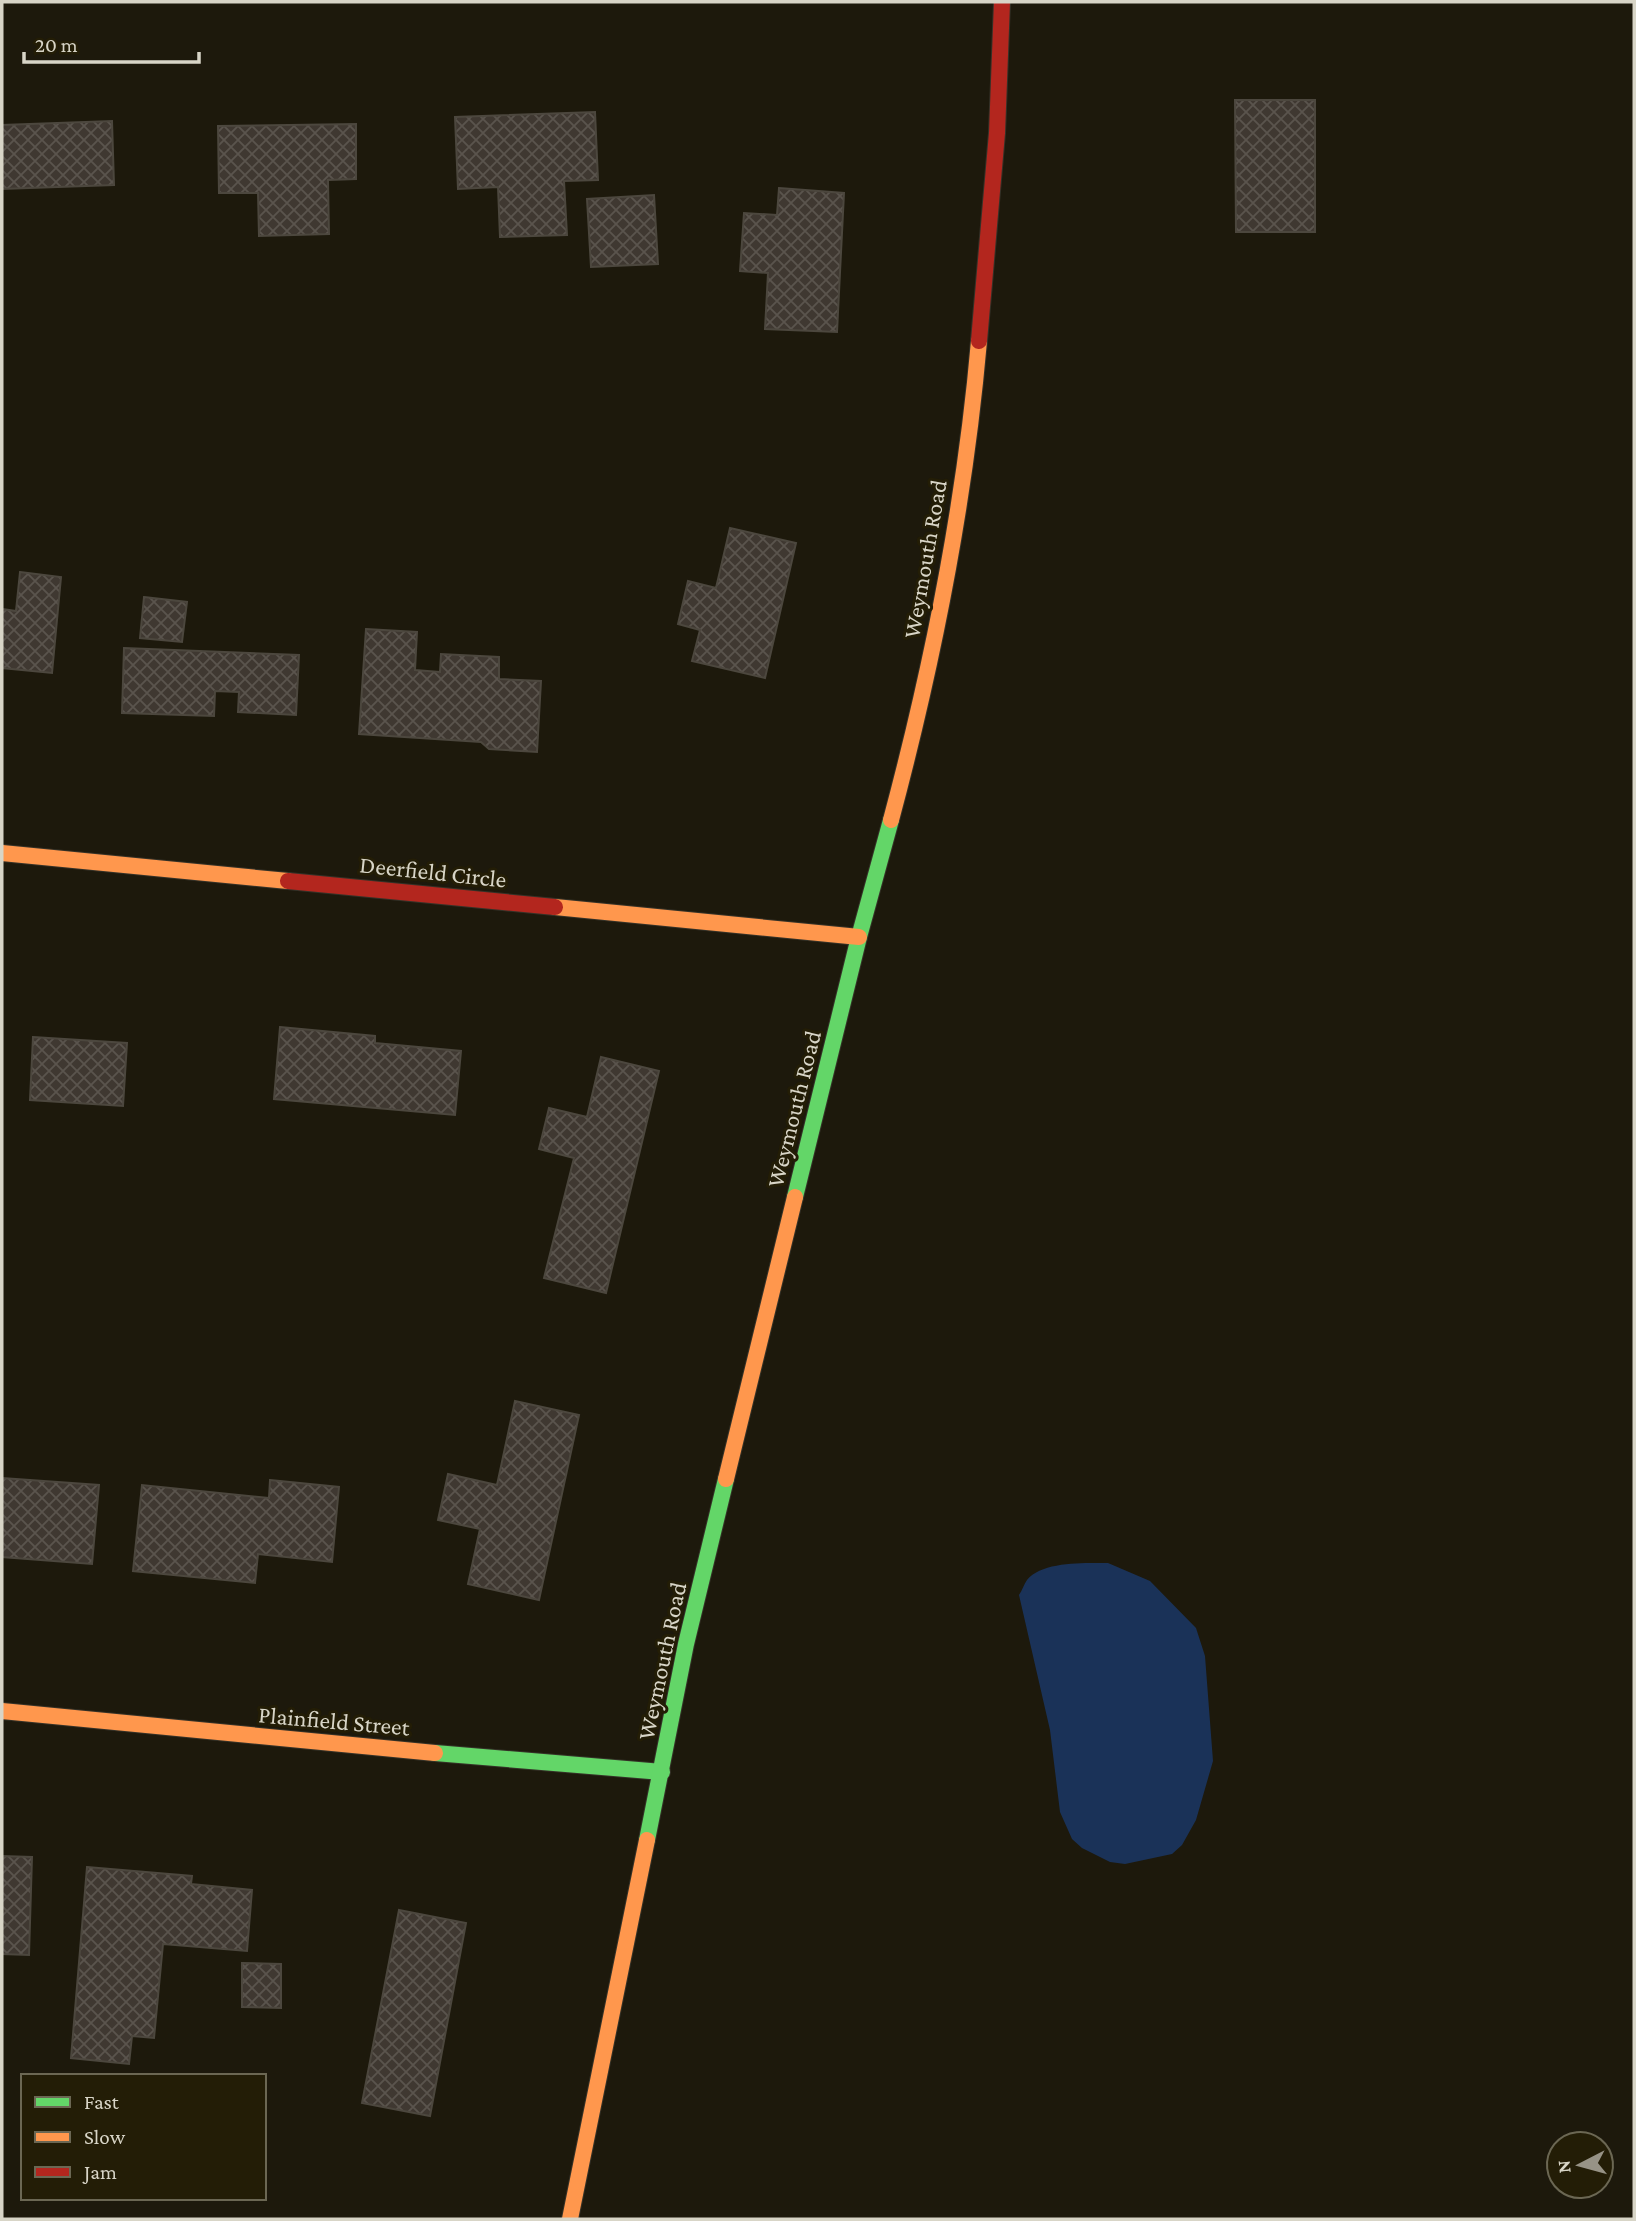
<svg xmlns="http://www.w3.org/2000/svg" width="1636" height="2221" font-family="'Crimson Pro',serif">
  <defs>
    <pattern id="building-cross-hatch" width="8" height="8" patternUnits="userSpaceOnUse" patternTransform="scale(1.75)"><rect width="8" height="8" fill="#3f3831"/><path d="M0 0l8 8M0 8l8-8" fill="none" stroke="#5a544d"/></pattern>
  </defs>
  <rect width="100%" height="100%" fill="#1d190c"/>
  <path fill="#1a3258" d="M1108,1563l42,18 46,47 9,28 8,105 -17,59 -14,25 -10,9 -47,10 -15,-2 -28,-14 -10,-9 -12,-27 -10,-82 -31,-135c3,-4 5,-11 8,-15 15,-19 58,-17 81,-17z"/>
  <g fill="url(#building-cross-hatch)" stroke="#4c473e" stroke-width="2">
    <path d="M1235,100h80v132h-79z"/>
    <path d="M595,112l3,68 -34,1 3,54 -67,2 -2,-50 -40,2 -3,-72z"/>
    <path d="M112,121l2,64 -112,4v-64z"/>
    <path d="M356,124v55l-28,1 1,54 -70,2 -1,-43h-39l-1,-67z"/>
    <path d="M779,188l65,5 -7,139 -72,-3 3,-56 -28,-2 4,-58 33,2z"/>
    <path d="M654,195l4,69 -67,3 -4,-68z"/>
    <path d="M730,528l66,15 -31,135 -73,-17 8,-31 -22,-6 10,-43 28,7z"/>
    <path d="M20,572l41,5 -9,96 -50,-5v-59l14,2z"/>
    <path d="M144,597l43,5 -5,40 -42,-4z"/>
    <path d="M366,629l51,3 -2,38 25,2 1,-18 58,3v22l42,2 -4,71 -48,-3 -8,-7 -122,-8z"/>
    <path d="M124,648l175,7 -3,60 -58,-3 1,-20 -24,-1 -1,25 -92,-3z"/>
    <path d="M280,1027l95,9v7l86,8 -6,64 -181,-16z"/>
    <path d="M33,1037l94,6 -4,63 -93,-6z"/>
    <path d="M601,1057l58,14 -53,222 -62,-15 30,-120 -35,-9 10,-41 38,9z"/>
    <path d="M515,1401l64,14 -40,185 -71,-16 12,-55 -42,-9 10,-46 49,11z"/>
    <path d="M2,1478l97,7 -7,79 -90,-7z"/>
    <path d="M270,1480l69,7 -7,75 -74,-8 -3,29 -122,-12 9,-86 127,13z"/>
    <path d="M2,1856l30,1 -3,98 -27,-1z"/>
    <path d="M87,1867l105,9 -1,8 61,6 -5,61 -84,-7 -9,94 -22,-2 -3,28 -58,-6z"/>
    <path d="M399,1910l67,13 -36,193 -68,-13z"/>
    <path d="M242,1963l39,1v44l-39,-1z"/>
  </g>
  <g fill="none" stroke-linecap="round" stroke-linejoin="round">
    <defs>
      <g id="fast">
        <path d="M795,1197l64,-260 32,-117"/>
        <path d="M435,1753l227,19"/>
        <path d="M647,1840l39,-196 40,-165"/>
      </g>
      <g id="slow">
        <path d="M891,820c42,-157 74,-317 88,-479"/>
        <path d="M2,853l286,28"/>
        <path d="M555,907l304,30"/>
        <path d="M726,1479l69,-282"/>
        <path d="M2,1711l433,42"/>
        <path d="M570,2219l77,-379"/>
      </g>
      <g id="jam">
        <path d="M979,341l18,-208 5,-131"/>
        <path d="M288,881l267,26"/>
      </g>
    </defs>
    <use href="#fast" stroke="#353228" stroke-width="18"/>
    <use href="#slow" stroke="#353228" stroke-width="18"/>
    <use href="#jam" stroke="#353228" stroke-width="18"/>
    <use href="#fast" stroke="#63d668" stroke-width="16"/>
    <use href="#slow" stroke="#ff974d" stroke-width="16"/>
    <use href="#jam" stroke="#b3261e" stroke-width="16"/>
  </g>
  <g text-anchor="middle" stroke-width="6" stroke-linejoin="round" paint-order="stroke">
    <g font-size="24" fill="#d8d5c7" stroke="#231d06">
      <text transform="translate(925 559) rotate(-80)" y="8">Weymouth Road</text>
      <text transform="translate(433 872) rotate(6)" y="8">Deerfield Circle</text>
      <text transform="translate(794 1109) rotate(-76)" y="8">Weymouth Road</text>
      <text transform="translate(662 1661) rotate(-78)" y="8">Weymouth Road</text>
      <text transform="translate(334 1721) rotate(5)" y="8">Plainfield Street</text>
    </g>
  </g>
  <rect width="1636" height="2221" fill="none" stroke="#d8d5c7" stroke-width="7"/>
  <rect x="21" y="2074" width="245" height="126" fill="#231d06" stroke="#6b6753" stroke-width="2"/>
  <rect x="35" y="2097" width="35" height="10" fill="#63d668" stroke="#6b6753" stroke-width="2"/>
  <text x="84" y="2109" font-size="21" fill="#d8d5c7">Fast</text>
  <rect x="35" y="2132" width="35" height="10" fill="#ff974d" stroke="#6b6753" stroke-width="2"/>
  <text x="84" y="2144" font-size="21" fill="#d8d5c7">Slow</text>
  <rect x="35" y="2167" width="35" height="10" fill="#b3261e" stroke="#6b6753" stroke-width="2"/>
  <text x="84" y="2179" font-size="21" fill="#d8d5c7">Jam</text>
  <g transform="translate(1580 2165) rotate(264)"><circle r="33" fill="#231d06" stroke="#6b6753" stroke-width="2"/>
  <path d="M0-5L12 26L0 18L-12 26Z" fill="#979386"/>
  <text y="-10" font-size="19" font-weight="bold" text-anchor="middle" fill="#d8d5c7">N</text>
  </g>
  <path d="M24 52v10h175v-10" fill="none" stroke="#d8d5c7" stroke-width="3.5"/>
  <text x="35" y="52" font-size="21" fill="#d8d5c7" stroke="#231d06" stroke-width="5" paint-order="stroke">20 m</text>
</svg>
